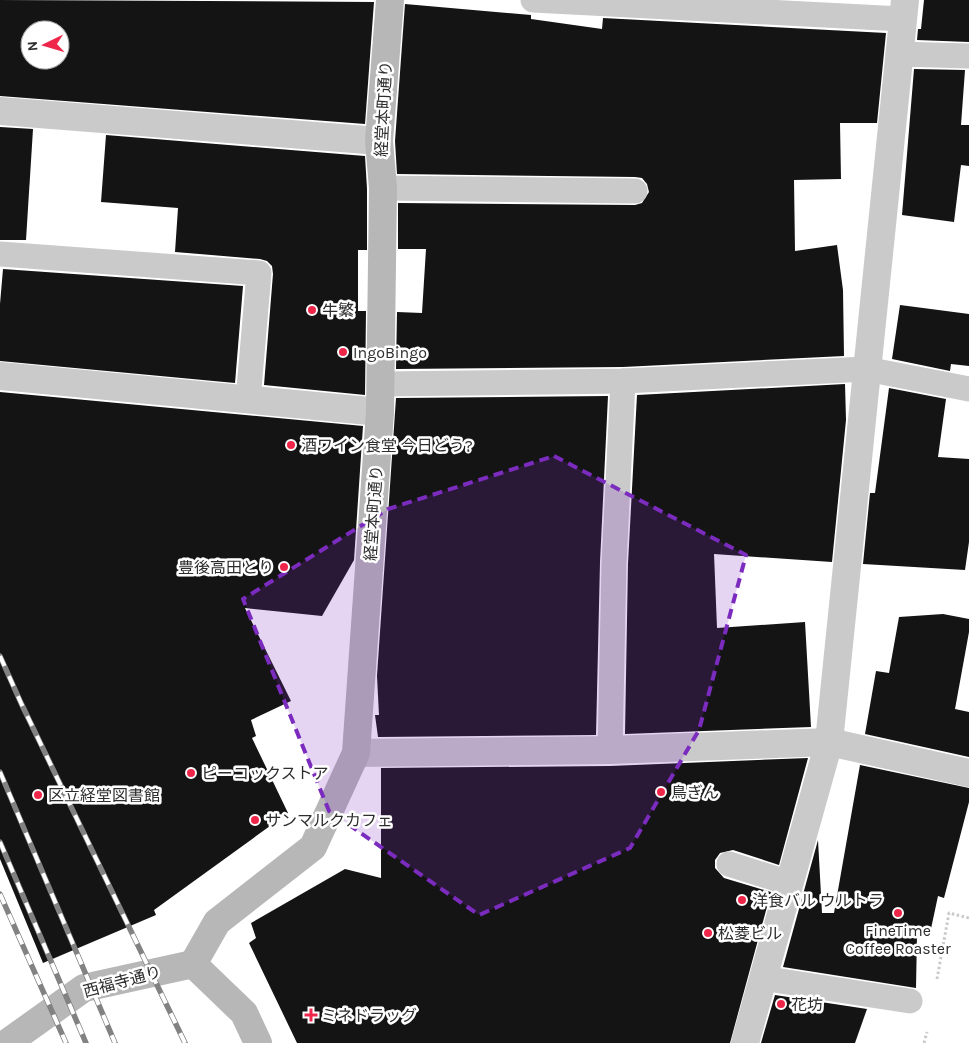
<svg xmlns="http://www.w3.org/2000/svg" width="969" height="1043" font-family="Karla,'Noto Sans JP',sans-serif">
  <rect width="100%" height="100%" fill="#fff"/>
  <g fill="#141414" fill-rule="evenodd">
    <path d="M0,0l374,2 -9,122 -365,-28zM30,30h30v30h-30z"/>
    <path d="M924,0h45v42l-52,-2 1,-11h3z"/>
    <path d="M405,4l126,11v4l71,10 1,-11 283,15 -9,90h-37l1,56 -47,1 1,71 42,-6 6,45 1,66 -221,11 -227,2 1,-57 25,1 4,-64h-28v-46l237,2 7,-2 7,-11 -2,-8 -5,-6 -7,-1 -238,-3 -2,-33z"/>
    <path d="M914,69l51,1 -4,55h8v41l-8,-1 -7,57 -52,-7z"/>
    <path d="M0,127l33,2 -7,111h-26z"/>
    <path d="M106,135l259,21 2,33v61h-9v61h8l-1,84 -101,-10 9,-111 -1,-8 -5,-5 -7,-2 -85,-7 3,-44 -77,-6z"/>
    <path d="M3,269l240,17 -8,97 -235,-22v-57z"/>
    <path d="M900,305l69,9v52l-18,-2 -1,7 -58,-12z"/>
    <path d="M845,384l1,36 -14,142 -118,-8 3,74 88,-6 6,105 -186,7 3,-170 9,-169z"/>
    <path d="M889,388l57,11 -8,58 31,2v83l-4,28 -102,-6 7,-71h5z"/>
    <path d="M0,392l363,34 -9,134 -32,56 -77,-8 46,93 -40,19 5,16 -4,2 36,75 -134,97 2,5 -113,48 -43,-104z"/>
    <path d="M608,396l-8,166 -4,173 -218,2 -3,-22h4l-2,-39 19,-278z"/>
    <path d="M943,614l26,5v13l-14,77 14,3v45l-104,-23 11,-63 13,2 10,-56z"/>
    <path d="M808,758l-29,107 -46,-15 -13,3 -5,7v8l9,10 47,14 -41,151h-433l-48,-100 7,-5 -5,-15 94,-54 36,9v-110l229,-2z"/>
    <path d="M860,765l109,23v14l-25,96 -6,-2 -9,42 -12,-3 -1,53 -133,-21 35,-127 4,73h12z"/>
    <path d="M775,995l92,14 -12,34h-94z"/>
  </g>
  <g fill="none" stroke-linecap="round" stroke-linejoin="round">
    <g stroke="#cacaca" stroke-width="3" stroke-dasharray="2.5 2.5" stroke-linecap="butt">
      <path d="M937,979l12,-66 20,5"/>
      <path d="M924,1043l3,-11"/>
    </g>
    <g stroke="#cacaca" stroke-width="25">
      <path d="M533,0l369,19"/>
      <path d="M898,54l71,2"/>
      <path d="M383,188l252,3"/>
      <path d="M0,254l259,19 -11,127"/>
      <path d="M381,384l242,-3 243,-12 103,20"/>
      <path d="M610,750l4,-187 9,-182"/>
      <path d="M729,864l60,19"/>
      <path d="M762,978l148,23"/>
    </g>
    <g stroke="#cacaca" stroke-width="28">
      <path d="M0,111l379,30"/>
      <path d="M0,376l380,36"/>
      <path d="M356,753l254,-3 219,-8 140,31"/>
      <path d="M745,1043l84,-301 76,-742"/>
    </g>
    <g stroke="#b7b7b7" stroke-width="28">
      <path d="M193,964l24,-42 96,-75 43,-94 24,-341 3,-224 -4,-47 11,-141"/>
      <path d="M193,964l51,49 14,30"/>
      <path d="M7,1043l77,-55 109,-24"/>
    </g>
    <defs>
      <g id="rail">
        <path d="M0,656l21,47 164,340"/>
        <path d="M0,772l115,271"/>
        <path d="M0,842l86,201"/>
        <path d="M0,894l66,149"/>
      </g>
    </defs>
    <use href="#rail" stroke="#828282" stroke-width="5.5"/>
    <use href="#rail" stroke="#fff" stroke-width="4" stroke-dasharray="11" stroke-linecap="butt"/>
  </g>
  <path fill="#7b2cbf" fill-opacity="0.2" stroke="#7b2cbf" stroke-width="4" stroke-dasharray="10 6" stroke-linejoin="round" d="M554,456l192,99 -47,175 -69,118 -151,67 -150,-104 -86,-212 145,-90z"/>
  <g fill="#ee264a" stroke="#fff" stroke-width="2">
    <circle cx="312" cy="310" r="5"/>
    <circle cx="343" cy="352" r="5"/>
    <circle cx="291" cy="445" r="5"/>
    <circle cx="284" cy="567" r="5"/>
    <circle cx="191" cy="773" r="5"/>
    <circle cx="661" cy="792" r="5"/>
    <circle cx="38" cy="795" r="5"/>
    <circle cx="255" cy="820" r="5"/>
    <circle cx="742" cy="900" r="5"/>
    <circle cx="898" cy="913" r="5"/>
    <circle cx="708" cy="933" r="5"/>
    <circle cx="781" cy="1004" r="5"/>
    <path d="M308.5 1007.5h5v5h5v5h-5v5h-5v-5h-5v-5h5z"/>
  </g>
  <g text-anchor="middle" stroke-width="5" stroke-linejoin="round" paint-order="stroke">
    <g font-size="16" fill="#2d2d2d" stroke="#fff">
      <text transform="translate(383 109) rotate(-87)" y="6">経堂本町通り</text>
      <text transform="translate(373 513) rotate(-86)" y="6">経堂本町通り</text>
      <text transform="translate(122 981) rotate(-15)" y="6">西福寺通り</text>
    </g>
    <g font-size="16" fill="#2d2d2d" stroke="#fff" text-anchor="start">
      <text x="322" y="316">牛繁</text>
      <text x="353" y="358">IngoBingo</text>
      <text x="301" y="451">酒ワイン食堂 今日どう?</text>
      <text x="274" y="573" text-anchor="end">豊後高田とり</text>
      <text x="201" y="779">ピーコックストア</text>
      <text x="671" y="798">鳥ぎん</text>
      <text x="48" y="801">区立経堂図書館</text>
      <text x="265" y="826">サンマルクカフェ</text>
      <text x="752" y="906">洋食バル ウルトラ</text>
      <text x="898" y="936" text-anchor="middle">FineTime<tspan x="898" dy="18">Coffee Roaster</tspan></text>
      <text x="718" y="939">松菱ビル</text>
      <text x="791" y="1010">花坊</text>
      <text x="321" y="1021">ミネドラッグ</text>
    </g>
  </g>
  <g transform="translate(45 45) rotate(265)"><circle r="24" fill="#ffffff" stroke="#ababab"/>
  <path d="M0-4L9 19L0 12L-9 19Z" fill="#ee264a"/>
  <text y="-8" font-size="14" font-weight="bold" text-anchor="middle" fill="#2d2d2d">N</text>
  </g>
</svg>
